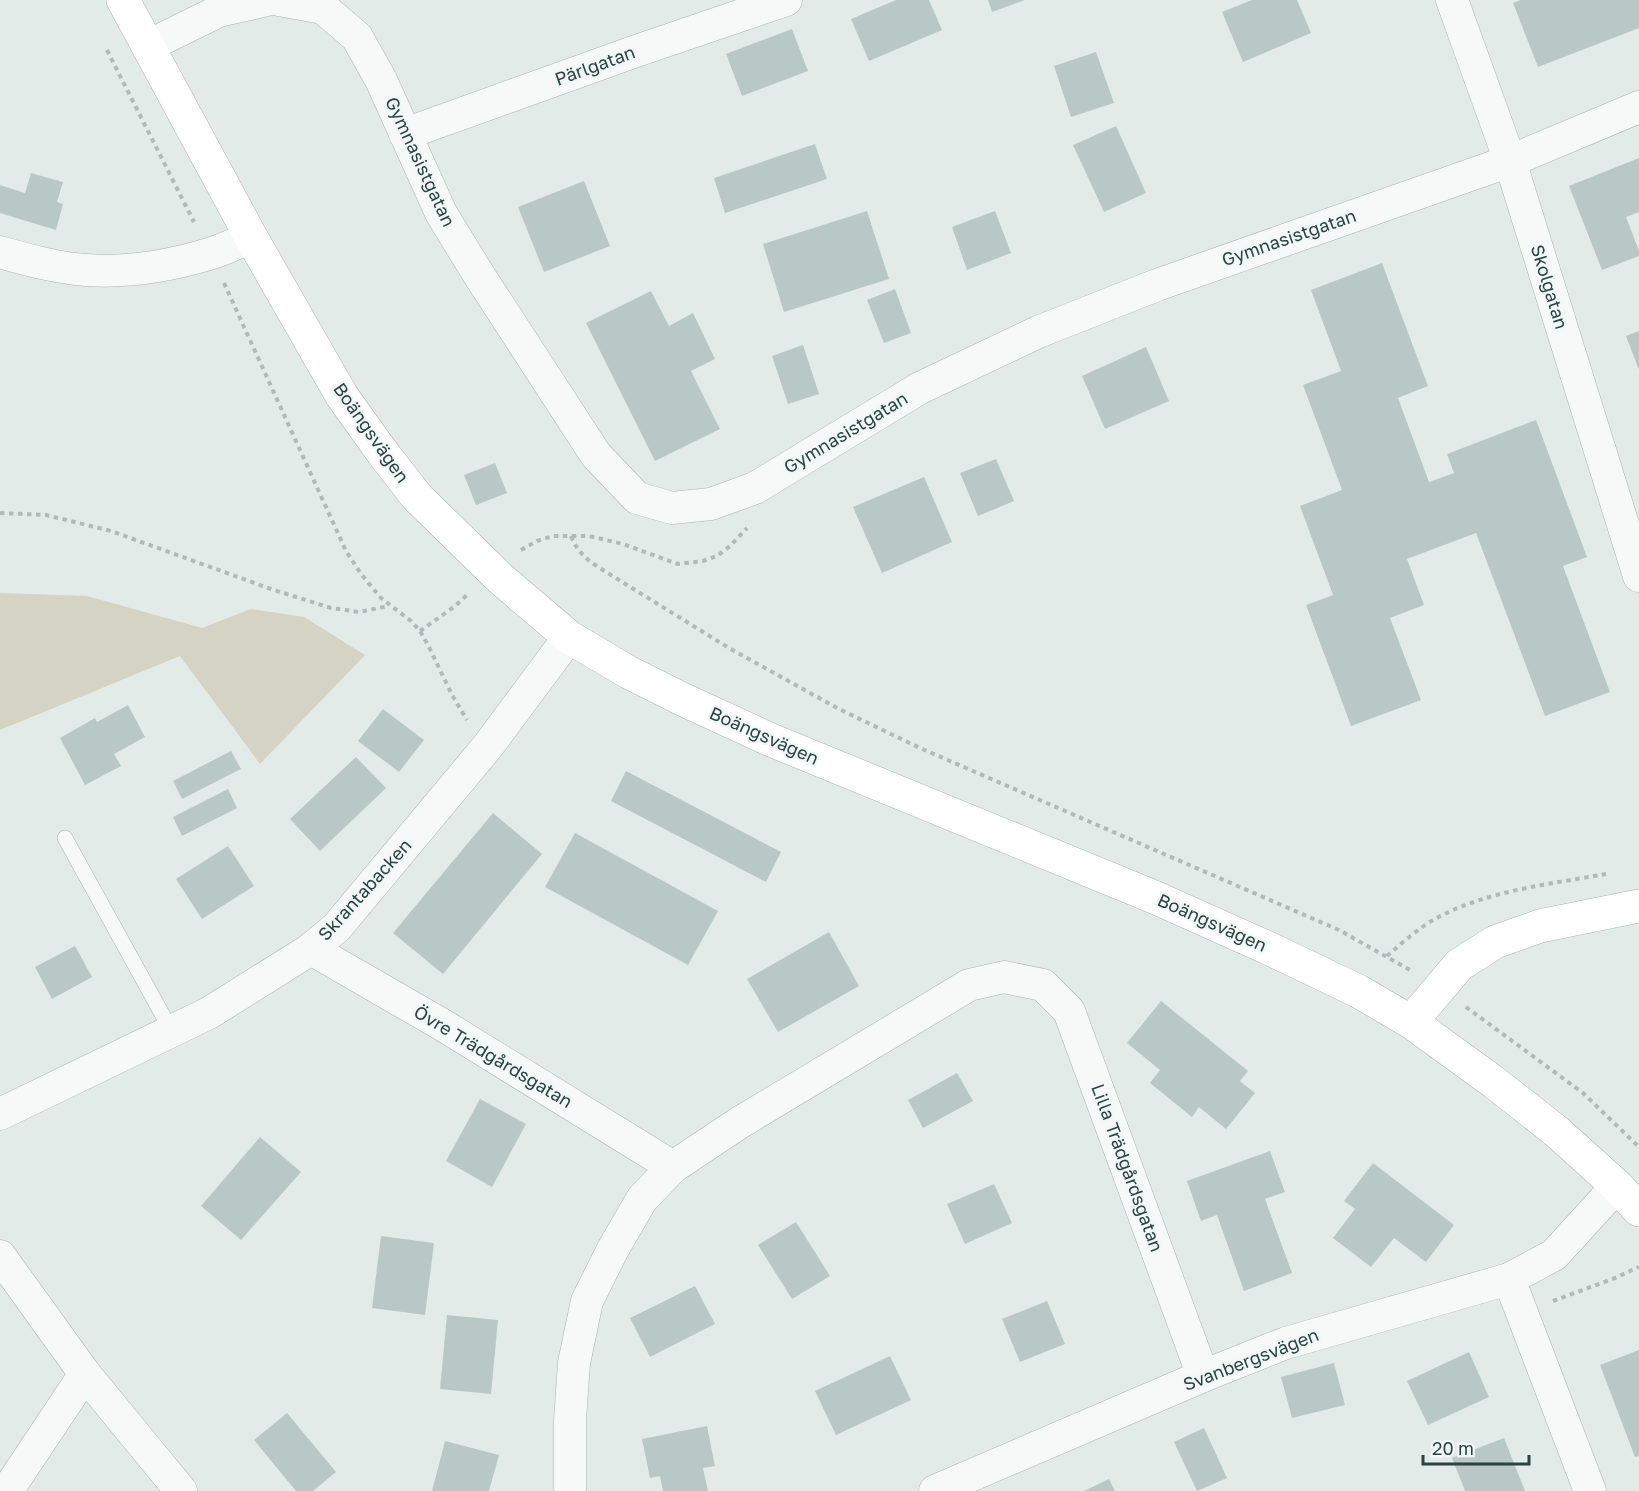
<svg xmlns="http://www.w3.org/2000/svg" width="1639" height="1491" font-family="'Golos Text',sans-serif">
  <rect width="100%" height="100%" fill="#e3ebe9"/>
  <path fill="#d4d3c4" d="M0,593l87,3 115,32 49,-19 53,8 61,38 -105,109 -80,-108 -180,74z"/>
  <g fill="#bac8c5">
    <path d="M896,0h33l13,30 -73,31 -18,-42z"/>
    <path d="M988,0h37l-33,12z"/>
    <path d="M1252,0h45l14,33 -68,29 -21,-50z"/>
    <path d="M1521,0h118v28l-101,39 -25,-64z"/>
    <path d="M792,29l16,42 -66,25 -16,-42z"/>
    <path d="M1096,52l18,51 -43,14 -17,-51z"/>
    <path d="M1116,126l30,67 -42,19 -31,-67z"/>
    <path d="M815,144l12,35 -102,34 -11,-35z"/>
    <path d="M1639,158v54l-13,5 13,34v5l-37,14 -33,-84z"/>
    <path d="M31,173l32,9 -6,20 6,2 -7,26 -56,-17v-28l25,8z"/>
    <path d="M584,181l26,65 -66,26 -26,-65z"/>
    <path d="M867,211l22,68 -105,33 -21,-68z"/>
    <path d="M995,211l16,42 -44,17 -15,-43z"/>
    <path d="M1382,263l46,123 -30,12 31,84 25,-9 -7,-19 89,-34 51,137 -24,9 47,126 -65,24 -69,-183 -69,26 17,46 -34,13 31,82 -70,26 -45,-121 27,-10 -33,-89 42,-16 -39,-105 38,-14 -30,-81z"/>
    <path d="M895,289l16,44 -27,10 -17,-43z"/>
    <path d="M651,291l18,35 24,-13 22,46 -24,12 29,58 -65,32 -69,-138z"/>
    <path d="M1639,331v39l-13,-34z"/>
    <path d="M803,345l16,49 -31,10 -16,-48z"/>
    <path d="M1146,347l23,54 -64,28 -23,-53z"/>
    <path d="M996,459l18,42 -36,15 -18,-43z"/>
    <path d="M495,463l12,30 -31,12 -12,-30z"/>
    <path d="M924,477l28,65 -70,31 -29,-66z"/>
    <path d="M128,705l17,32 -31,17 7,12 -36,19 -25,-47 35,-20 2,4z"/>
    <path d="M383,709l41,31 -25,32 -41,-31z"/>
    <path d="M231,751l10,18 -59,30 -9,-18z"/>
    <path d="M356,757l30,31 -66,63 -30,-32z"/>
    <path d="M626,771l155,81 -15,30 -155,-81z"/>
    <path d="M228,789l9,19 -55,28 -9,-19z"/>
    <path d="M493,813l49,41 -99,120 -50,-41z"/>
    <path d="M575,833l143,78 -30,54 -143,-78z"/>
    <path d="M228,846l26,40 -52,33 -26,-40z"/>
    <path d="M829,932l30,54 -81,46 -31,-53z"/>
    <path d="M75,946l17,31 -40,22 -17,-32z"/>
    <path d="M1161,1001l87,70 -8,10 15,12 -29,36 -27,-22 -7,10 -42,-34 10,-13 -33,-27z"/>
    <path d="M957,1073l16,28 -50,27 -15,-28z"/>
    <path d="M480,1099l46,25 -34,63 -46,-26z"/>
    <path d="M260,1137l41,35 -60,68 -40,-34z"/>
    <path d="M1270,1151l15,41 -20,7 27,74 -48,18 -27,-76 -16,6 -14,-40z"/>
    <path d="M1373,1163l81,62 -28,37 -32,-24 -23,29 -38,-29 22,-29 -11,-8z"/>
    <path d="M994,1184l18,39 -47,21 -18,-40z"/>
    <path d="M796,1222l34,54 -38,23 -34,-54z"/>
    <path d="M381,1236l53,7 -9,72 -53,-7z"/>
    <path d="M695,1286l20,38 -65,33 -20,-39z"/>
    <path d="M1047,1301l18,43 -45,18 -18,-43z"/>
    <path d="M447,1315l51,5 -7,74 -51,-5z"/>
    <path d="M1639,1350v106l-4,1 -35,-92z"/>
    <path d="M1469,1352l20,45 -61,28 -21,-44z"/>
    <path d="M890,1356l21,44 -75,35 -21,-44z"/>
    <path d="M1334,1363l11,42 -53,13 -11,-41z"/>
    <path d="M287,1413l49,59 -23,19h-17l-42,-51z"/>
    <path d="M707,1426l8,40 -12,2 5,23h-45l-3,-15 -10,2 -8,-39z"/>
    <path d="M1204,1428l23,50 -30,13 -23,-49z"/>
    <path d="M1504,1438l21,53h-60l-13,-33z"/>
    <path d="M445,1441l54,14 -10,36h-57z"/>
    <path d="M1109,1479l6,12h-31z"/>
  </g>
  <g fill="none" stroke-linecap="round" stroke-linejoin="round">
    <defs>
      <path id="lane" d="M65,838l107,194"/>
      <g id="street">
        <path d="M279,0l44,8 34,29 24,43 60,133 36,59 119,183 41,43 35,10 39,-4 44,-16 165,-100 118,-56 119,-47 353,-124 129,-54"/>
        <path d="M1452,0l58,161 129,415"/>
        <path d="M148,46l71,-35 48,-11"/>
        <path d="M405,134l234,-84 147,-50"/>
        <path d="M0,252c28,8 57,16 86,18 41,3 83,-4 123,-16 14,-4 28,-11 42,-17"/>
        <path d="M311,949l130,75 232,143"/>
        <path d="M0,1114l209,-101 102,-64 26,-22 151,-181 81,-109"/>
        <path d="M0,1256l85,118 96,117"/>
        <path d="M1509,1279l81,212"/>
        <path d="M7,1491l78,-117"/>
        <path d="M570,1491v-71l4,-57 13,-62 26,-52 29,-50 31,-32 66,-44 230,-138 35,-8 39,8 26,26 134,365"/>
        <path d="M935,1491l268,-115 83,-33 223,-64 45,-24 63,-69"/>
      </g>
      <g id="secondary">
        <path d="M123,0l128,237 91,159 40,56 35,45 84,82 68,58 59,35 56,28 87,40 383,157 114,51 90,43 53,31 84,61 61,48 61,55 22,24"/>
        <path d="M1411,1022l48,-57 36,-23 45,-16 99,-20"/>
      </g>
    </defs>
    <use href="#lane" stroke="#a8b5b3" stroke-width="16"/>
    <use href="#street" stroke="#a8b5b3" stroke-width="33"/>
    <use href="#secondary" stroke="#a8b5b3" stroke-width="34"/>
    <g stroke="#b0bbb9" stroke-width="4" stroke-dasharray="4.5 4.5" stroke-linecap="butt">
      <path d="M107,50l87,172"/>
      <path d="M224,283l122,268 15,23 20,24 30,23 9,10 9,16 23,48 15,25"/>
      <path d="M0,513l46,2 65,16 160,58 60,19 28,4 30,-6"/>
      <path d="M571,536c6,15 14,22 27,31l131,81 110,61 81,39 419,182 71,40"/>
      <path d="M521,550l16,-9 16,-5h36l34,8 55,20 25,-3 14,-5 13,-10 17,-18"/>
      <path d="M420,631l34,-24 13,-12"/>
      <path d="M1387,956c15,-13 30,-27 48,-37 50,-28 115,-35 171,-45"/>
      <path d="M1466,1007l117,86 56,54"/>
      <path d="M1553,1301l62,-23 24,-11"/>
    </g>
    <use href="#lane" stroke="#f5f9f8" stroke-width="15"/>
    <use href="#street" stroke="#f5f9f8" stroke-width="32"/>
    <use href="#secondary" stroke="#fff" stroke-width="33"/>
  </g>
  <g text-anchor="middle" stroke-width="5" stroke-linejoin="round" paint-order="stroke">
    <g font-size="18" fill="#2b433f" stroke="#f2f8f7">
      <text transform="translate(595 66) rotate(-20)" y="6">Pärlgatan</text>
      <text transform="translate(420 162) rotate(65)" y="6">Gymnasistgatan</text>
      <text transform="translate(1289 238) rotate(-19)" y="6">Gymnasistgatan</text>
      <text transform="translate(1549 287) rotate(73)" y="6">Skolgatan</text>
      <text transform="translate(371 433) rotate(55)" y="6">Boängsvägen</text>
      <text transform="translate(846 433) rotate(-31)" y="6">Gymnasistgatan</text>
      <text transform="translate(764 736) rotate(24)" y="6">Boängsvägen</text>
      <text transform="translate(365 890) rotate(-48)" y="6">Skrantabacken</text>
      <text transform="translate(1212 923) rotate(24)" y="6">Boängsvägen</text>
      <text transform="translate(493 1057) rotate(31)" y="6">Övre Trädgårdsgatan</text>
      <text transform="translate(1127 1168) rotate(70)" y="6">Lilla Trädgårdsgatan</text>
      <text transform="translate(1251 1360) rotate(-21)" y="6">Svanbergsvägen</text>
    </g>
  </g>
  <path d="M1423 1455v9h106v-9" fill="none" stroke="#2b433f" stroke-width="3"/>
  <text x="1432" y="1455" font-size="18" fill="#2b433f" stroke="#f2f8f7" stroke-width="4.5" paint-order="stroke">20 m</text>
</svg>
